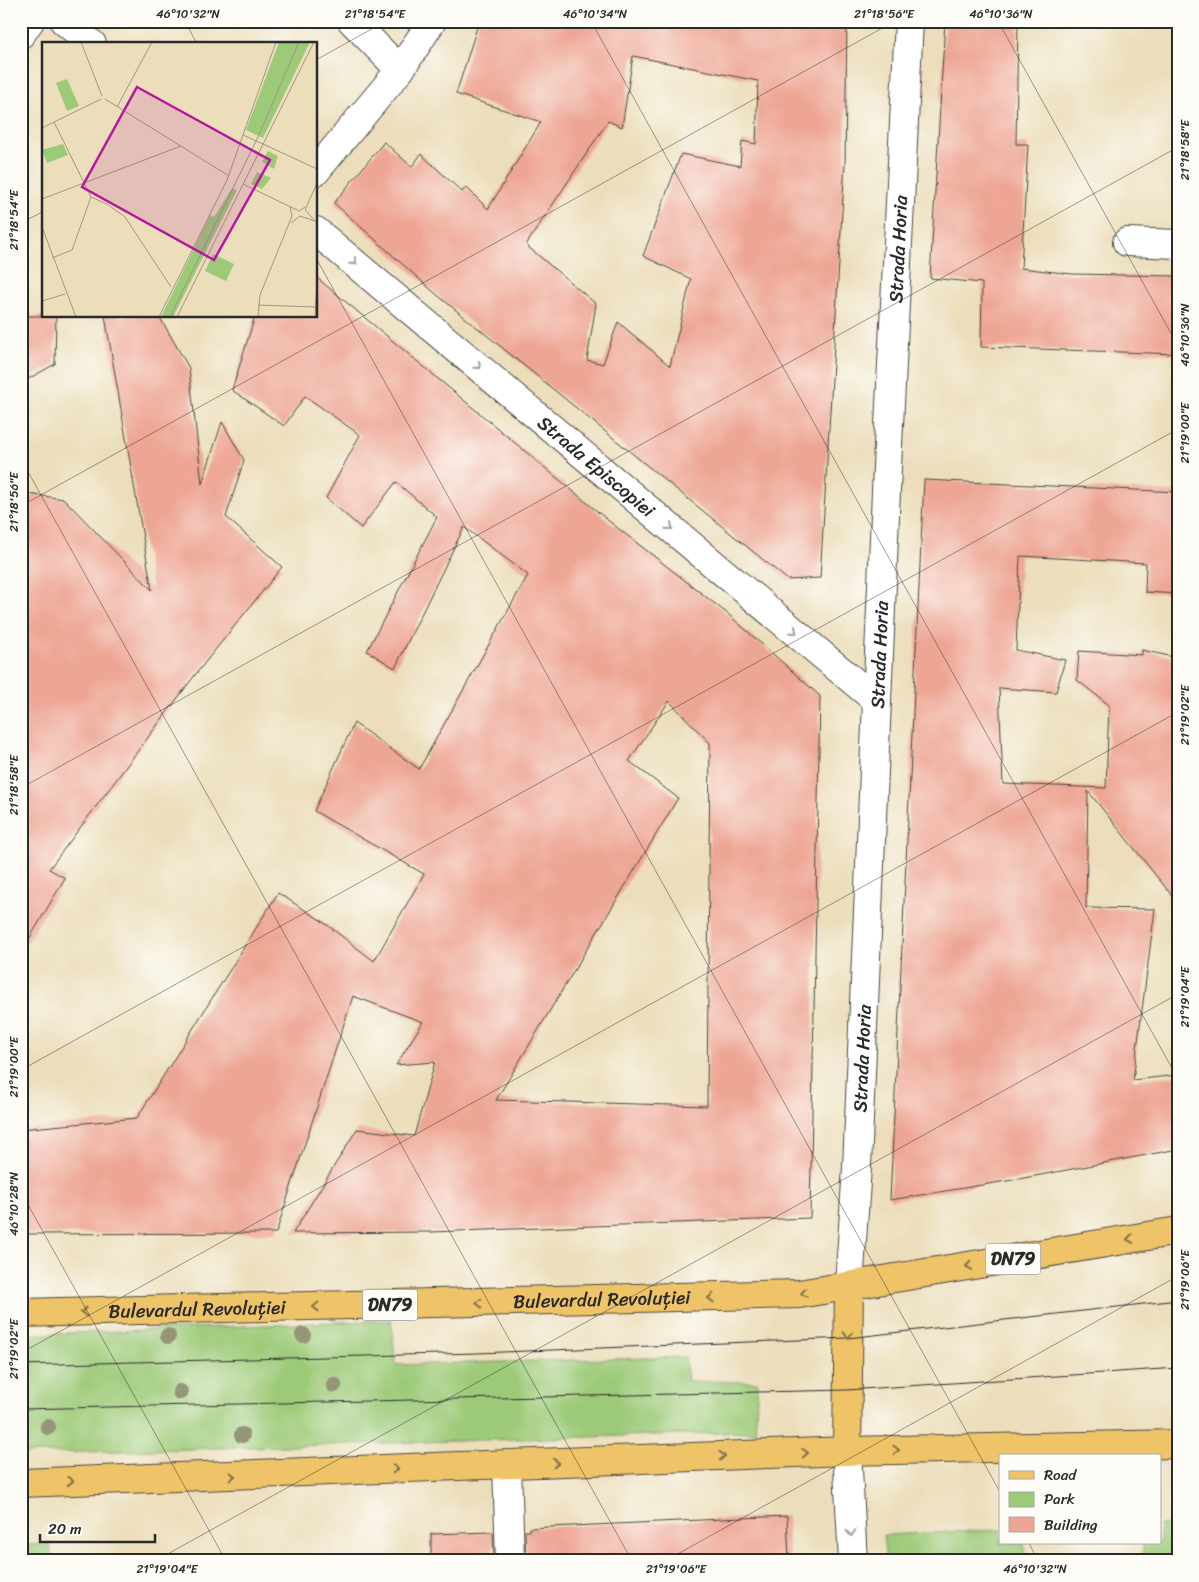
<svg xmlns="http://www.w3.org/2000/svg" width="1199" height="1582" font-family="Sriracha,sans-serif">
  <rect width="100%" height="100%" fill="#fdfcf7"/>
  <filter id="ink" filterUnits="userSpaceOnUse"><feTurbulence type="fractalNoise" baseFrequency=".02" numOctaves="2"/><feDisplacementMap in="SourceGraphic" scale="10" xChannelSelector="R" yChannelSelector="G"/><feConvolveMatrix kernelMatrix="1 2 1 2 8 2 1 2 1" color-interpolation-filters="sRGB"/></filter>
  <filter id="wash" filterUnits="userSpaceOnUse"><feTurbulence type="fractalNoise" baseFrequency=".0096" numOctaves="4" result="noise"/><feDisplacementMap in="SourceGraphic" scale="20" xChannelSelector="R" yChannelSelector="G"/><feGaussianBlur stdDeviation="1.12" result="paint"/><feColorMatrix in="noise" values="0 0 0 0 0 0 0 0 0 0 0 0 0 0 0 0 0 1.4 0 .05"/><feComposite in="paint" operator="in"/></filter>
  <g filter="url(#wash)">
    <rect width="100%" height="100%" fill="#ecdebb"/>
    <g fill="#9dca78" stroke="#647a52">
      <path d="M391,1320l5,45 289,-8 3,24 70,1 -3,50 -734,22v-119z"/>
      <path d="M1178,1524v37h-35v-18h17v-18z"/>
      <path d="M1000,1530v13h24l3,18h-141l-3,-26z"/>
      <path d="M51,1544v17h-30v-16z"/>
    </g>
    <g id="blocks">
      <g fill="#eea694" fill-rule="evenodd">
        <path d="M479,21h368l-2,142 -25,415 -32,2 -352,-286 -102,-91 50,-61 28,25 9,-13 41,38 4,-5 22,22 53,-87 -85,-28zM633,56l125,25 -2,63 -14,-3 -2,25 -59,-12 -38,102 48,23 -21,87 -52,-44 -15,42 -16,-4 9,-56 -70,-59 82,-124 14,6z"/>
        <path d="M945,21h73l-2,123h12l-7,124 51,6 106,2v78l-197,-7 1,-64 -52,-5z"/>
        <path d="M316,277l294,245 118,92 92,82 -10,522 -379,14 -138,1 64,-104 57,7 21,-74 -39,3 27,-43 -70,-26 -77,237 -255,1v-105l116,-11 141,-225 44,28 52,40 50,-87 -110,-63 40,-88 65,46 109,-194 -64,-48 -69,141 -28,-17 70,-134 -41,-35 -35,46 -35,-30 34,-63 -55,-39 -21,30 -52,-36 23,-74h61zM669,701l41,42 -3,363 -211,-6 182,-302 -49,-37z"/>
        <path d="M21,316h35l-1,48 -34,19z"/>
        <path d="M105,316h54l30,52 13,116 20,-62 22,38 -18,57 56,50 -87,108 -146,194 16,9 -44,75v-460l43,6 88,91z"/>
        <path d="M924,480l254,12v102l-33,-2 1,-29 -126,-7 -4,94 49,10 -9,32 -57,-4 4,96 103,4 3,-83 -32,-25 2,-29 63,4v-5l36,8v245l-90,-112 -2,117 69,1 -22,171 45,-5v74l-159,30 -129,21z"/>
        <path d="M787,1516l2,45h-263l-1,-30h4v-3z"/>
        <path d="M493,1532l1,29h-63v-27z"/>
      </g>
    </g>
  </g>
  <g filter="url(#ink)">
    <use href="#blocks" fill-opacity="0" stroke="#484641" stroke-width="1"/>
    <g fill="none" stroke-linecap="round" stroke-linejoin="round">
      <defs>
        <g id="minor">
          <path d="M64,21l28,23"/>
          <path d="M352,21l48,49"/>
          <path d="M21,34l9,-13"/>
          <path d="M316,171l84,-101 32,-49"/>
          <path id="s1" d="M316,231l561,470"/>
          <path d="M1127,242l51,2"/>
          <path id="s2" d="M849,1286l8,-119 31,-722 21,-424"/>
          <path d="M847,1451l6,110"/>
          <path d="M507,1465l3,96"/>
        </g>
        <g id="major">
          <path id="s3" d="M21,1313l778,-19 379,-63"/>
          <path d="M847,1451l2,-165"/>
          <path d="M21,1483l826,-32 331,-7"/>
        </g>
      </defs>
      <use href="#minor" stroke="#484641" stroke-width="30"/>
      <use href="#major" stroke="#484641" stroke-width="30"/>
      <use href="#minor" stroke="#fff" stroke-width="28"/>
      <use href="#major" stroke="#efc469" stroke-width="28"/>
      <g stroke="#2b2b2b" stroke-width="1">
        <path d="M21,1365l457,-12 370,-15 330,-38"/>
        <path d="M21,1409l826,-19 331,-22"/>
      </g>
    </g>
    <g fill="#959678">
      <circle cx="303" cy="1335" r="8"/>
      <circle cx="168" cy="1336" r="8"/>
      <circle cx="334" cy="1385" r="8"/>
      <circle cx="180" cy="1392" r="8"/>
      <circle cx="48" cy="1427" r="8"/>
      <circle cx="242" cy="1435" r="8"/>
    </g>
    <defs><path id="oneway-chevron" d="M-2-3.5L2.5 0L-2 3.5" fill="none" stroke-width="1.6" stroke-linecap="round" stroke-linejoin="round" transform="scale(1.25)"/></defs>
    <g stroke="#a0a0a0">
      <use href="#oneway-chevron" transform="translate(354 262) rotate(40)"/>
      <use href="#oneway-chevron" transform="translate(478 366) rotate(40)"/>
      <use href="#oneway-chevron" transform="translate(670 527) rotate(40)"/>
      <use href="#oneway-chevron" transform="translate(794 631) rotate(40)"/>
      <use href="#oneway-chevron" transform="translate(851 1533) rotate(87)"/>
    </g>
    <g stroke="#837047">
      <use href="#oneway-chevron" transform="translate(1130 1239) rotate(170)"/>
      <use href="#oneway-chevron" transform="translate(969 1266) rotate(170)"/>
      <use href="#oneway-chevron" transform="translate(804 1293) rotate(172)"/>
      <use href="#oneway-chevron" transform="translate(711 1298) rotate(179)"/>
      <use href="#oneway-chevron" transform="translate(479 1303) rotate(179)"/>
      <use href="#oneway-chevron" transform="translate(316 1307) rotate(179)"/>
      <use href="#oneway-chevron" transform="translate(84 1312) rotate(179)"/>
      <use href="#oneway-chevron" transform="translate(848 1335) rotate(91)"/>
      <use href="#oneway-chevron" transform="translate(896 1450) rotate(-1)"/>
      <use href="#oneway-chevron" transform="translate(805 1453) rotate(-3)"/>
      <use href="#oneway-chevron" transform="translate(722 1456) rotate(-2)"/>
      <use href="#oneway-chevron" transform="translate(556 1463) rotate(-2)"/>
      <use href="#oneway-chevron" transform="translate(395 1469) rotate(-2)"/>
      <use href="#oneway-chevron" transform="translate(232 1476) rotate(-2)"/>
      <use href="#oneway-chevron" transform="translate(70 1481) rotate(-2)"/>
    </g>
  </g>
  <path fill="none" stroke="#2b2b2b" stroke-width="1" stroke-opacity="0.45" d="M185,21l12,23M591,21l587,1058M998,21l180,325M316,60l70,-39M21,223l23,-12M316,258l684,1234M21,459l611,1102M21,506l874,-485M21,788l1157,-641M21,1070l1157,-641M21,1192l205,369M21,1353l1157,-641M1029,1543l9,18M155,1561l1023,-567M665,1561l513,-285M1174,1561l4,-2"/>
  <g text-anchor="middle" stroke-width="5" stroke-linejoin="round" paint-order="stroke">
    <g fill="#fdfcf7" stroke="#6a6a68" stroke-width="1">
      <rect x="985.5" y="1243.5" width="55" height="31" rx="4"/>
      <rect x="362.5" y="1289.5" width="55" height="31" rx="4"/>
    </g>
    <g font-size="18" font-weight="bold" fill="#2b2b2b">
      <text x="1013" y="1265">DN79</text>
      <text x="390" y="1311">DN79</text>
    </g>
    <g font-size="19" fill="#2b2b2b" stroke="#fdfcf7">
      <text dy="7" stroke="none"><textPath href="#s2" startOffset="1038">Strada Horia</textPath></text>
      <text dy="7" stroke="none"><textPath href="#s1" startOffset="366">Strada Episcopiei</textPath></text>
      <text dy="7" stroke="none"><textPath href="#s2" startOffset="632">Strada Horia</textPath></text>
      <text dy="7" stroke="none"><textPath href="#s2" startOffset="228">Strada Horia</textPath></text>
      <text dy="7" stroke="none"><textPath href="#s3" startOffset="581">Bulevardul Revoluției</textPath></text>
      <text dy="7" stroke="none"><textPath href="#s3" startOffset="176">Bulevardul Revoluției</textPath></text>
    </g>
  </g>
  <g transform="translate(42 42)">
    <rect width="275" height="275" fill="#ecdebb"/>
    <path d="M237,0h31l-47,96 -17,-8zM25,37l12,27 -12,5 -11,-28zM21,102l5,11 -21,8 -5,-13zM226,109l10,5 -4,13 -12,-7zM215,130l14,6 -9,11 -11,-5zM190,146l5,2 -64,127h-12l49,-102 4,2zM171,212l21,10 -8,17 -21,-10z" fill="#9dca78"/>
    <path fill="none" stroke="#9f9681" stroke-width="1" d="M39,0l21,54M63,57l124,77M75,65l35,-65M0,86l59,-29M201,93l20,9M221,102l54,25M275,141l-12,27 12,13M201,142l56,27 6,-4M49,155l16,7 18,13 46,70M0,157l139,-53M249,181l9,-7 15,5M0,185l34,90M10,216l20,-8 19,-53 -37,-75M0,259l23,-7M216,263l57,2M117,275l68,-137 49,-138M128,275l88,-180 41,-95M135,275l137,-275M216,275l2,-22 32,-79 -2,-9M273,275l2,-38"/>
    <path fill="#b5179e" fill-opacity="0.15" stroke="#b5179e" stroke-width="2.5" d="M95,45l133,73 -56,100 -132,-73z"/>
    <rect width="275" height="275" fill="none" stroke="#2b2b2b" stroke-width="2.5"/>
  </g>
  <rect width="1199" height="1582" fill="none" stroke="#fdfcf7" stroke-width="55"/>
  <rect x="999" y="1454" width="162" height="90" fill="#fdfcf7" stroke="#a9a8a5"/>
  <rect x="1009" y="1471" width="25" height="8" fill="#efc469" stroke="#a9a8a5"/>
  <text x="1044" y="1480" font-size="15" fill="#2b2b2b">Road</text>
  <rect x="1009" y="1492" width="25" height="15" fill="#9dca78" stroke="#a9a8a5"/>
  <text x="1044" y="1504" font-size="15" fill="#2b2b2b">Park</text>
  <rect x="1009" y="1517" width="25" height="15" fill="#eea694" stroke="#a9a8a5"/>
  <text x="1044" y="1530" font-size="15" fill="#2b2b2b">Building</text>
  <path d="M40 1534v8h115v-8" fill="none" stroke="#2b2b2b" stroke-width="2.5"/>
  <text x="48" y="1534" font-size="15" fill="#2b2b2b" stroke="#fdfcf7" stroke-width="4" paint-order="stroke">20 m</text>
  <rect x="28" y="28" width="1144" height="1526" fill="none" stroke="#2b2b2b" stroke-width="2"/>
  <g font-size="12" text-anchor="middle" fill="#2b2b2b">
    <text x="188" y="18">46°10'32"N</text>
    <text x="375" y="18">21°18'54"E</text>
    <text x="595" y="18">46°10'34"N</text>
    <text x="884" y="18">21°18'56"E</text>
    <text x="1001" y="18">46°10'36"N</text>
    <text transform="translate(1185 150) rotate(-90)" y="4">21°18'58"E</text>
    <text transform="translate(14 220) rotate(-90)" y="4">21°18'54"E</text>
    <text transform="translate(1185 335) rotate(-90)" y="4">46°10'36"N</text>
    <text transform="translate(1185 433) rotate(-90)" y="4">21°19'00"E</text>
    <text transform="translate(14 502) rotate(-90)" y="4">21°18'56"E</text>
    <text transform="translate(1185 715) rotate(-90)" y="4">21°19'02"E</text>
    <text transform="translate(14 785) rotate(-90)" y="4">21°18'58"E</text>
    <text transform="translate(1185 997) rotate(-90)" y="4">21°19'04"E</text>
    <text transform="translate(14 1067) rotate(-90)" y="4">21°19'00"E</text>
    <text transform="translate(14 1204) rotate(-90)" y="4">46°10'28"N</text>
    <text transform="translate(1185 1280) rotate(-90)" y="4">21°19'06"E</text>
    <text transform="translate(14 1349) rotate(-90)" y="4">21°19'02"E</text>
    <text x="167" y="1573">21°19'04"E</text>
    <text x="676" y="1573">21°19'06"E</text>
    <text x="1035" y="1573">46°10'32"N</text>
  </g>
</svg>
